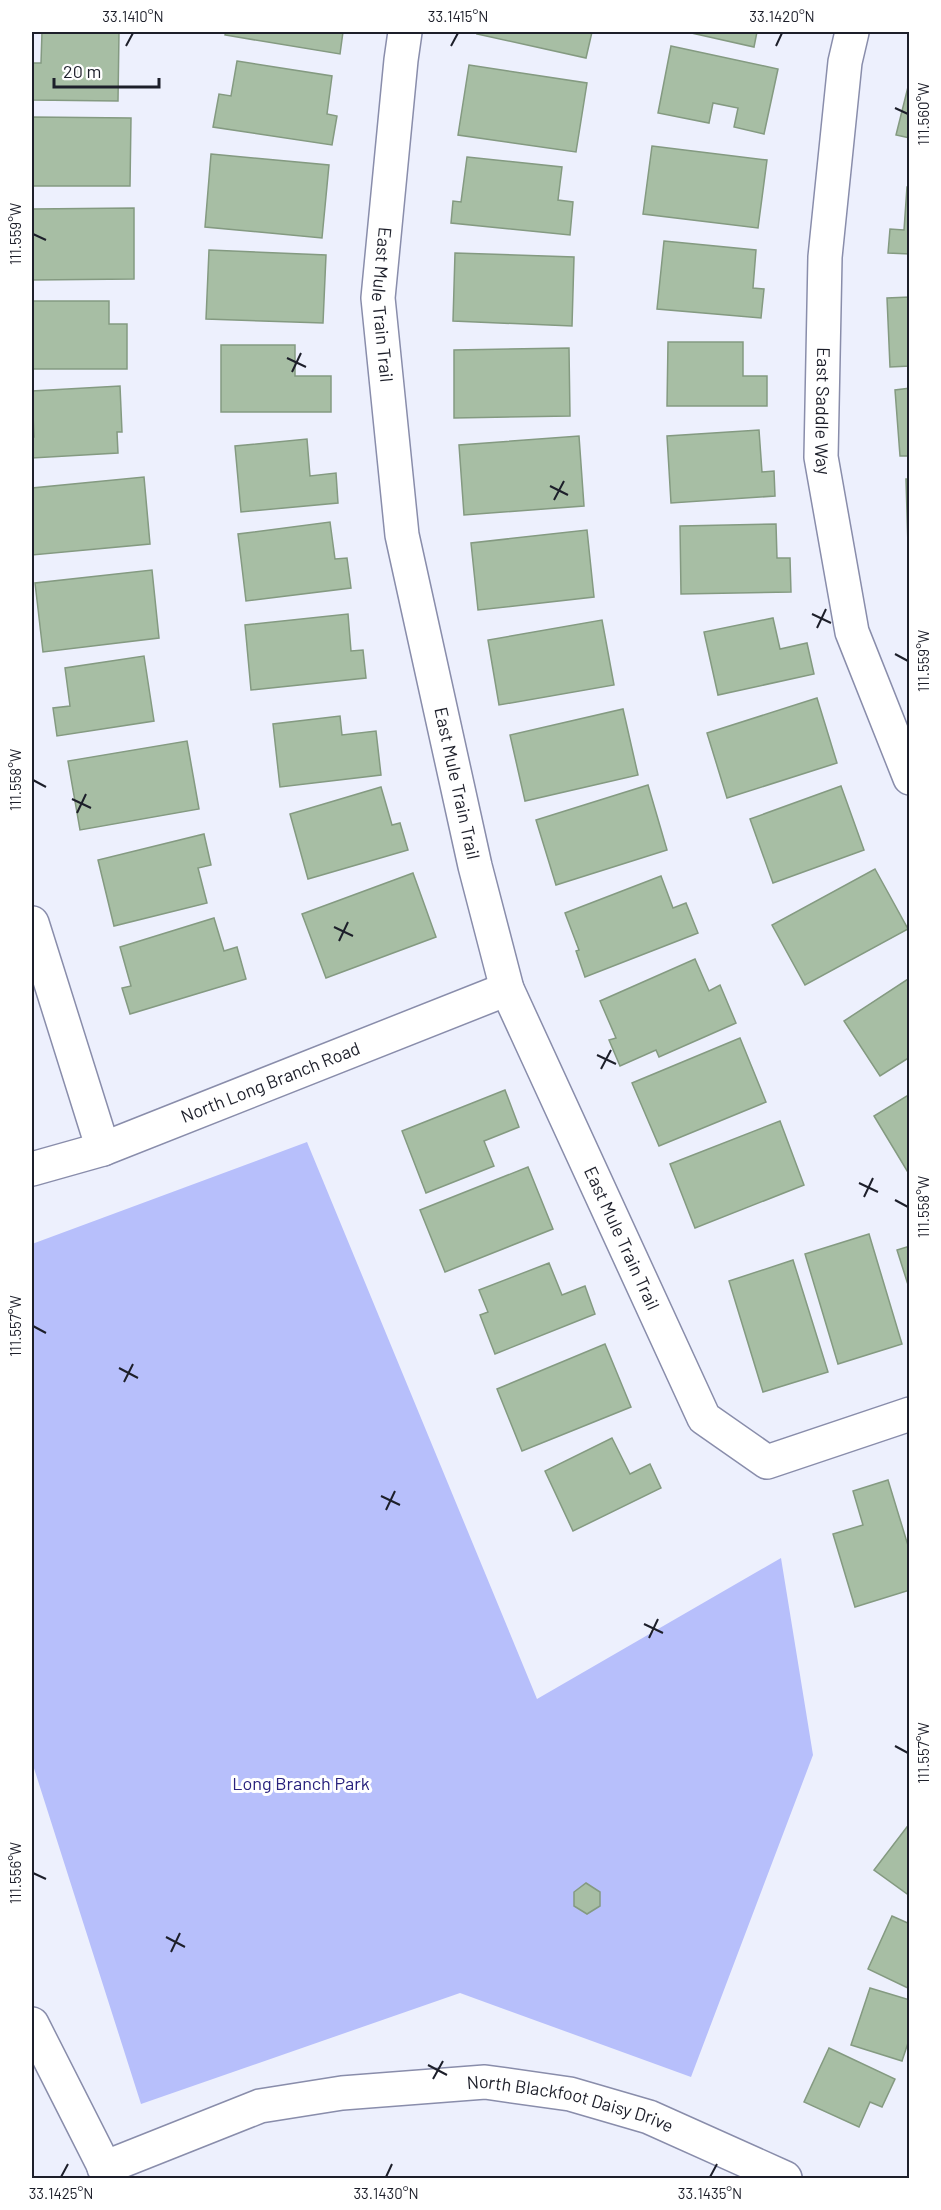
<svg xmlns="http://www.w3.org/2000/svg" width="941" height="2210" font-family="Barlow,sans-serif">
  <rect width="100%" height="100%" fill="#edf0fd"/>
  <path fill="#b7bffb" d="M307,1142l230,557 244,-141 32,197 -122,322 -231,-84 -319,111 -109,-342v-518z"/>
  <g fill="#a7bea4" stroke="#849a81" stroke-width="1.5">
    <path d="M42,32h77l-1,69 -86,-1v-37h9z"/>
    <path d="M226,32h117l-3,22 -115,-19z"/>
    <path d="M478,32h114l-6,26 -109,-24z"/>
    <path d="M687,32h70l-3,15z"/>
    <path d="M671,46l107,23 -14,65 -30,-7 4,-19 -25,-5 -4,20 -51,-10z"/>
    <path d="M237,61l95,15 -5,38 10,2 -5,29 -119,-18 6,-33 12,2z"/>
    <path d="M469,65l118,18 -11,69 -118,-17z"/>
    <path d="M910,79v59l-14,-3z"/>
    <path d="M32,117l99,1 -1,68h-98z"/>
    <path d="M652,146l115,14 -9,68 -115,-14z"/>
    <path d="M211,154l118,11 -7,73 -117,-11z"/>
    <path d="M467,157l95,10 -4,33 15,2 -3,33 -119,-12 2,-22 8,1z"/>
    <path d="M907,187h3v67l-22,-1 2,-24 14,1z"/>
    <path d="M134,208v71l-102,1v-71z"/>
    <path d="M664,241l92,9 -3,38 11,1 -3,29 -104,-9z"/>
    <path d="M209,250l117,5 -3,68 -117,-4z"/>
    <path d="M455,253l119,4 -2,69 -119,-5z"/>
    <path d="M910,297v69l-20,1 -3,-69z"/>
    <path d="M32,301h77v23h18v45h-95z"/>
    <path d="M668,342h75v34h24v30h-100z"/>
    <path d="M221,345h74v31h36v36h-110z"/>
    <path d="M569,348l1,68 -116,2v-68z"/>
    <path d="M120,386l2,46h-5l1,21 -86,5v-21h2l-2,-46z"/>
    <path d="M910,388v68h-10l-5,-66z"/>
    <path d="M759,430l3,42 12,-1 1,25 -104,7 -4,-67z"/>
    <path d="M579,436l5,70 -120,9 -5,-70z"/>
    <path d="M307,439l3,37 26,-3 2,30 -97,9 -6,-66z"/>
    <path d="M144,477l6,67 -118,11v-67z"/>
    <path d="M906,479h4v67h-2z"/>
    <path d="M330,522l5,37 12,-1 4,30 -105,13 -8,-67z"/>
    <path d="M776,524l1,34h13l1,34 -110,2 -1,-68z"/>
    <path d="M587,530l7,67 -116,13 -7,-67z"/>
    <path d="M152,570l7,68 -116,14 -8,-69z"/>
    <path d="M348,614l3,37 12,-1 3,28 -115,12 -6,-65z"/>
    <path d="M773,618l7,31 27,-6 7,31 -96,21 -14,-63z"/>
    <path d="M602,620l12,65 -115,20 -11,-65z"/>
    <path d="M144,656l10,65 -97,15 -4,-28 17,-2 -5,-38z"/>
    <path d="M817,698l20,65 -110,35 -20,-65z"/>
    <path d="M623,709l15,66 -113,26 -15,-66z"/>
    <path d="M340,716l2,19 34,-4 5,44 -101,12 -7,-63z"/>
    <path d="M187,741l12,68 -119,21 -12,-69z"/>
    <path d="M648,785l19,65 -111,35 -20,-65z"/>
    <path d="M841,786l23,64 -91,33 -23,-64z"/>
    <path d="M381,787l11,38 8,-2 8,27 -100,29 -18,-65z"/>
    <path d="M204,834l7,31 -13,3 9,35 -93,23 -16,-66z"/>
    <path d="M875,869l33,60 -103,56 -33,-60z"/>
    <path d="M413,873l23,64 -110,41 -24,-64z"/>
    <path d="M661,876l12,32 13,-5 12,30 -113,44 -9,-26 3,-1 -14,-37z"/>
    <path d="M214,918l10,33 13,-4 9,32 -116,35 -8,-26 9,-2 -11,-39z"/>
    <path d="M695,959l14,32 11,-6 16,38 -77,34 -3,-7 -36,16 -11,-26 7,-2 -16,-37z"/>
    <path d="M908,979l2,3v75l-30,19 -36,-55z"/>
    <path d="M740,1038l26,64 -107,44 -27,-63z"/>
    <path d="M505,1090l14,37 -35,14 10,25 -68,27 -24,-62z"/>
    <path d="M910,1094v80h-1l-35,-58z"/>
    <path d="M780,1121l24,64 -109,43 -25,-64z"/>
    <path d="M528,1167l25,62 -108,43 -25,-62z"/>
    <path d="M869,1234l33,110 -64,20 -33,-110z"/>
    <path d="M910,1246v45l-13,-41z"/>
    <path d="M793,1260l35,112 -65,20 -34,-111z"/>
    <path d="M549,1263l13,32 23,-9 10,28 -100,40 -15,-39 8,-3 -9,-22z"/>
    <path d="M605,1344l26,63 -109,44 -25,-62z"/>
    <path d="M612,1438l18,36 20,-10 11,24 -88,43 -28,-60z"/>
    <path d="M888,1480l22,72v38l-55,17 -22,-73 30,-9 -10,-34z"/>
    <path d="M910,1823v73l-36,-26z"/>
    <path d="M586,1883l14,9v14l-13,8 -13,-8v-14z"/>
    <path d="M892,1916l18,8v65l-42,-20z"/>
    <path d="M870,1988l40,12v37l-8,24 -51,-16z"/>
    <path d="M829,2048l66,31 -13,28 -12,-5 -11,25 -55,-25z"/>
  </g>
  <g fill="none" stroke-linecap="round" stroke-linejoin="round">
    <defs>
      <g id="minor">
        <path id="s1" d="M405,32l-4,28 -23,238 24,237 73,331 32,123 197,429 63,44 143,-48"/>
        <path id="s2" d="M852,32l-7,30 -20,195 -4,200 31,175 58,146"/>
        <path d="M32,923l71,226"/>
        <path id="s3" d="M32,1169l71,-20 404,-160"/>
        <path d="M32,2024l78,154"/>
        <path id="s4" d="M104,2168l156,-62 82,-13 143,-11 85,12 79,23 136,61"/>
      </g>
    </defs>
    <use href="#minor" stroke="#898dab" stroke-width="36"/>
    <use href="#minor" stroke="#fff" stroke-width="33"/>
  </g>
  <path fill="none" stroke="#1d1f2a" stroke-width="2" d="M126,46l7,-13M451,46l7,-13M776,46l6,-13M895,108l13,6M33,234l13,6M287,358l19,9M292,372l9,-19M550,486l18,9M554,500l10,-19M812,614l19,9M817,628l9,-19M895,654l13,7M33,780l13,7M72,799l19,9M77,813l9,-19M334,927l19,9M339,941l9,-19M597,1055l19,9M601,1069l10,-19M859,1183l19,9M864,1197l9,-19M895,1200l13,7M33,1326l13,7M119,1368l19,10M124,1382l9,-18M381,1496l19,9M386,1510l9,-19M644,1624l19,9M649,1638l9,-19M895,1746l13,7M33,1873l13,6M166,1937l19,10M171,1952l9,-19M428,2065l19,10M433,2079l10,-18M61,2177l7,-13M386,2177l6,-13M710,2177l7,-13"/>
  <g text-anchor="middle" stroke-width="6" stroke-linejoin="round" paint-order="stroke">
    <g font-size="18" fill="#1d1f2a" stroke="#fff">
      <text dy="6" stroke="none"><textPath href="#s1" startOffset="274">East Mule Train Trail</textPath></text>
      <text dy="6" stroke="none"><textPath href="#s2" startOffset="381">East Saddle Way</textPath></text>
      <text dy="6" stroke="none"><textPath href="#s1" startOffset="760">East Mule Train Trail</textPath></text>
      <text dy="6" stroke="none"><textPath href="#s3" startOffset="254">North Long Branch Road</textPath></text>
      <text dy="6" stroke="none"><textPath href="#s1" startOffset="1246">East Mule Train Trail</textPath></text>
      <text dy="6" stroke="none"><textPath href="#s4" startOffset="482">North Blackfoot Daisy Drive</textPath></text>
    </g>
    <g font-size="18" fill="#29227d" stroke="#fff">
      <text x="301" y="1790">Long Branch Park</text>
    </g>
  </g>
  <rect width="941" height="2210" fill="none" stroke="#ffffff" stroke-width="66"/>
  <path d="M54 78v9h105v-9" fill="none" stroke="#1d1f2a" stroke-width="3"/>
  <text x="63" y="78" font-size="18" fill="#1d1f2a" stroke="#ffffff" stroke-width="4.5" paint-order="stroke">20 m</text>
  <rect x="33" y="33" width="875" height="2144" fill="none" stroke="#1d1f2a" stroke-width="2"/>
  <g font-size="15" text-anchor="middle" fill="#1d1f2a">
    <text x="133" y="22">33.1410°N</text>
    <text x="458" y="22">33.1415°N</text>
    <text x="782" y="22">33.1420°N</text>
    <text transform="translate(924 114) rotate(-90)" y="5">111.560°W</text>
    <text transform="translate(16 234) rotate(-90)" y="5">111.559°W</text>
    <text transform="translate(924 661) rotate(-90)" y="5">111.559°W</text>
    <text transform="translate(16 780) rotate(-90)" y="5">111.558°W</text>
    <text transform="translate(924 1207) rotate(-90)" y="5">111.558°W</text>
    <text transform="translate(16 1326) rotate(-90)" y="5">111.557°W</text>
    <text transform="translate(924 1753) rotate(-90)" y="5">111.557°W</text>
    <text transform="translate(16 1873) rotate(-90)" y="5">111.556°W</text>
    <text x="61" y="2199">33.1425°N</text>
    <text x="386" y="2199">33.1430°N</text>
    <text x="710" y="2199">33.1435°N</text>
  </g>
</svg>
